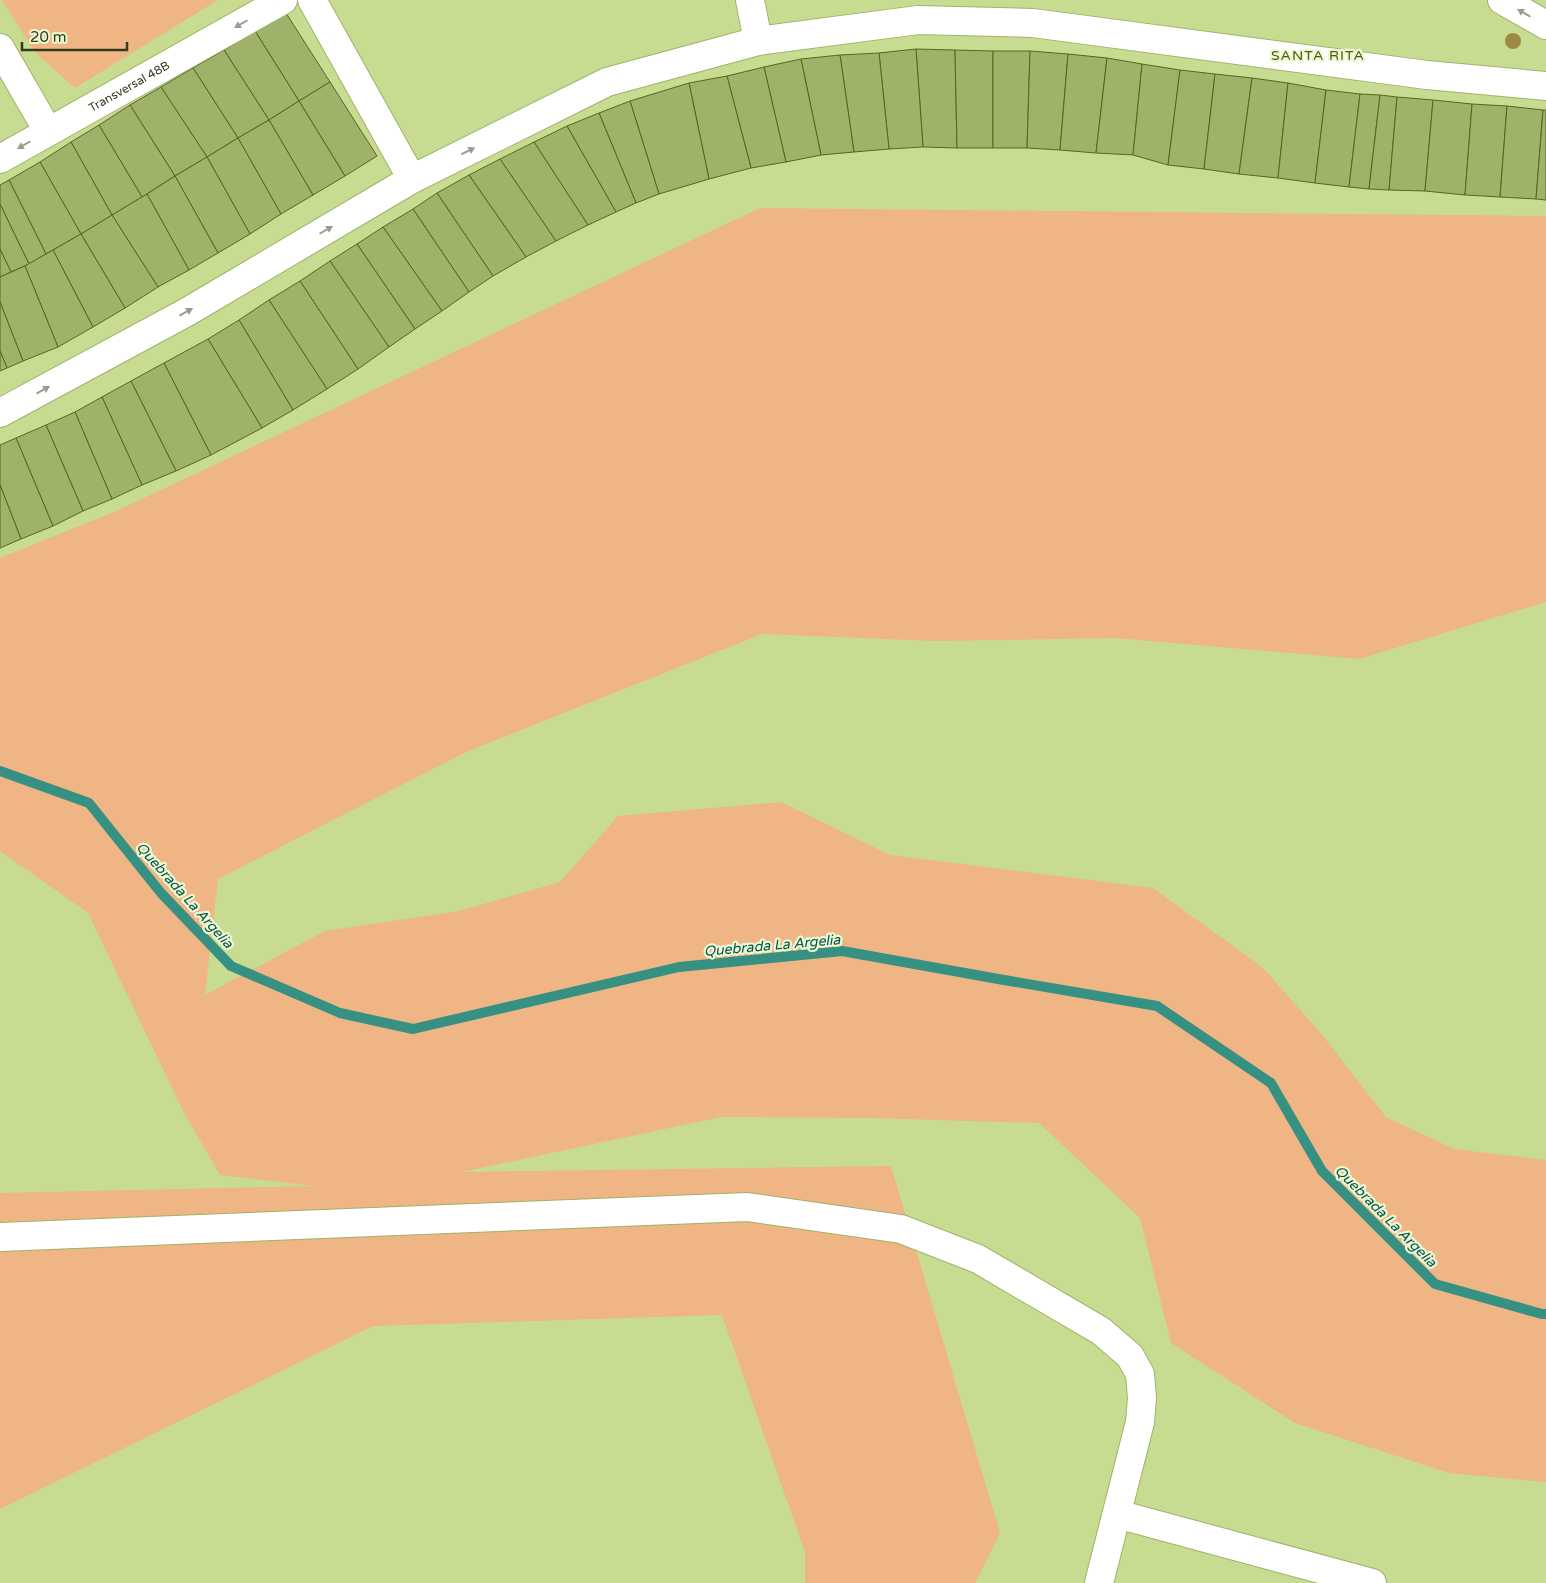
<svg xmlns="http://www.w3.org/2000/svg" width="1546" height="1583" font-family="'Varela Round',sans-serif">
  <rect width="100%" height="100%" fill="#c7dc91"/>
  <g fill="#efb584">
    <path d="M2,0h216l-143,88 -41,-37z"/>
    <path d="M760,208l786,8v386l-187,57 -244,-21 -179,3 -174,-7 -296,118 -248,127 -13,116 120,-64 134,-20 101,-29 58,-66 163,-14 109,53 263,33 109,79 57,64 67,86 68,32 92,11v322l-97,-9 -154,-50 -124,-80 -31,-125 -101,-95 -168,-5 -150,-1 -259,55 429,-6 109,367 -25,50h-170v-31l-83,-237 -349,11 -373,183v-316l314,-7 -94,-11 -36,-62 -96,-200 -88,-62v-293l114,-46z"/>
  </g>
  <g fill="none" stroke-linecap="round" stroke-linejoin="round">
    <path stroke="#379183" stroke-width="10" d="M0,771l89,32 72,90 70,73 109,47 73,16 266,-62 163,-16 162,29 153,26 114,77 51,88 113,113 107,30h4"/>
  </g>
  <g fill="#9eb269" stroke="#56671d">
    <path d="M286,13l44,69 -31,19 -44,-70z"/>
    <path d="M255,31l44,70 -30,19 -45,-70z"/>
    <path d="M916,49l39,1 2,98 -34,-1z"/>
    <path d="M916,49l7,98 -34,2 -10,-96z"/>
    <path d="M224,50l45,70 -31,18 -45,-70z"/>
    <path d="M955,50l38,1v97h-36z"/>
    <path d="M993,51h37l-3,97h-34z"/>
    <path d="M1030,51l38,3 -8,96 -33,-2z"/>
    <path d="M879,53l10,96 -35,3 -14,-97z"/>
    <path d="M1068,54l39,4 -11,95 -36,-3z"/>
    <path d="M840,55l14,97 -33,3 -20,-96z"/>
    <path d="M1107,58l35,6 -9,91 -37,-2z"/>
    <path d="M801,59l20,96 -35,7 -22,-95z"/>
    <path d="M1142,64l38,6 -12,95 -35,-10z"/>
    <path d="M764,67l22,95 -35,6 -24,-92z"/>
    <path d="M193,68l45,70 -31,19 -46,-70z"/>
    <path d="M1180,70l35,4 -11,95 -36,-4z"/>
    <path d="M1215,74l37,4 -13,96 -35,-5z"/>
    <path d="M727,76l24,92 -42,11 -20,-96z"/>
    <path d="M1252,78l36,5 -10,95 -39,-4z"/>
    <path d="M330,82l47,74 -32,20 -46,-75z"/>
    <path d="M689,83l20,96 -50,15 -29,-93z"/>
    <path d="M1288,83l38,7 -11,93 -37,-5z"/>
    <path d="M161,87l46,70 -32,19 -45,-71z"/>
    <path d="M1326,90l34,4 -11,93 -34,-4z"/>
    <path d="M1360,94l20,1 -11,94 -20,-2z"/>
    <path d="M1380,95l17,2 -8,93 -20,-1z"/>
    <path d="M1397,97l36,3 -8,91 -36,-1z"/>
    <path d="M1433,100l39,4 -7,91 -40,-4z"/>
    <path d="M299,101l46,75 -32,19 -44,-75z"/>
    <path d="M630,101l29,93 -23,9 -37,-90z"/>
    <path d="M1472,104l35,2 -7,91 -35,-2z"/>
    <path d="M130,105l45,71 -33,21 -43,-72z"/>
    <path d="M1507,106l36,4 -7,89 -36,-2z"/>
    <path d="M1543,110h3v90l-10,-1z"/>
    <path d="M599,113l37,90 -20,9 -49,-86z"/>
    <path d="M269,120l44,75 -32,19 -43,-76z"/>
    <path d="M99,125l43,72 -30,18 -41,-73z"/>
    <path d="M567,126l49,86 -28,13 -54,-83z"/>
    <path d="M238,138l43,76 -31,20 -43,-77z"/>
    <path d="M71,142l41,73 -31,19 -41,-72z"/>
    <path d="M534,142l54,83 -32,16 -56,-82z"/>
    <path d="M207,157l43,77 -32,19 -43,-77z"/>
    <path d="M500,159l56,82 -30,16 -57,-82z"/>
    <path d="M40,162l41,72 -35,20 -37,-74z"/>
    <path d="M469,175l57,82 -33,19 -56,-83z"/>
    <path d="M175,176l43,77 -29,17 -42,-76z"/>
    <path d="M9,180l37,74 -17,10 -29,-60v-19z"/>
    <path d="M437,193l56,83 -24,16 -56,-83z"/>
    <path d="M147,194l42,76 -31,17 -46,-72z"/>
    <path d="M0,204l29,60 -18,8 -11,-23z"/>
    <path d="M413,209l56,83 -27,19 -59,-84z"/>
    <path d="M112,215l46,72 -33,21 -44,-74z"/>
    <path d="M383,227l59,84 -27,18 -58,-85z"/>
    <path d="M81,234l44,74 -32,19 -40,-77z"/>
    <path d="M357,244l58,85 -26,18 -59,-86z"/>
    <path d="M0,249l11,23 -11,5z"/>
    <path d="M53,250l40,77 -35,20 -33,-81z"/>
    <path d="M330,261l59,86 -31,22 -58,-88z"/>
    <path d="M25,266l33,81 -35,14 -23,-59v-25z"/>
    <path d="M300,281l58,88 -31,20 -58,-89z"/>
    <path d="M269,300l58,89 -34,21 -54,-90z"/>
    <path d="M0,302l23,59 -16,7 -7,-17z"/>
    <path d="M239,320l54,90 -31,18 -54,-89z"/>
    <path d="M208,339l54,89 -51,27 -47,-92z"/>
    <path d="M0,351l7,17 -7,3z"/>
    <path d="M164,363l47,92 -35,16 -45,-90z"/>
    <path d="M131,381l45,90 -34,14 -40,-88z"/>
    <path d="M102,397l40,88 -30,14 -37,-87z"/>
    <path d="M75,412l37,87 -29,12 -37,-86z"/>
    <path d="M46,425l37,86 -30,15 -37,-88z"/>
    <path d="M16,438l37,88 -32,13 -21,-54v-40z"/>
    <path d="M0,485l21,54 -21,9z"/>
  </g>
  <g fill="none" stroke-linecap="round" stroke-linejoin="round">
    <defs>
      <g id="minor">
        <path d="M312,0l100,179"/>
        <path d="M750,0l8,41"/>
        <path d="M0,48l48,83"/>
        <path d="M0,1237l747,-30 154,22 77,30 123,72 29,25 10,18 2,24 -2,24 -41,161"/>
        <path d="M1117,1514l255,69"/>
      </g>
      <g id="tertiary">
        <path d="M1502,0l44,25"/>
        <path id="s1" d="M0,159l283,-159"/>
        <path d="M0,413l187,-101 225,-133 195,-97 151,-41 160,-21 115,3 394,52 119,11"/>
      </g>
    </defs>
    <use href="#minor" stroke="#9fb36a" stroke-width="30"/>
    <use href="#tertiary" stroke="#9fb36a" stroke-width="30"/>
    <use href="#minor" stroke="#fff" stroke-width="28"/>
    <use href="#tertiary" stroke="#fff" stroke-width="28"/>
  </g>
  <circle fill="#9f8941" cx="1513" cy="41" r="8"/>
  <defs><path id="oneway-solid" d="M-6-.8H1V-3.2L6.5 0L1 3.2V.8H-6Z" transform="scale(1.25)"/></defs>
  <g fill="#999d8e">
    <use href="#oneway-solid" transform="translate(1524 13) rotate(-150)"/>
    <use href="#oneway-solid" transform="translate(241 24) rotate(150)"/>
    <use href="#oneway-solid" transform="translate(24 145) rotate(150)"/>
    <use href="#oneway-solid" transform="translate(468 151) rotate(-26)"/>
    <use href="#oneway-solid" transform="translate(326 230) rotate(-30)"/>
    <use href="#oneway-solid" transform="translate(186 312) rotate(-29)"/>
    <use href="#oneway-solid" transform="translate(43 390) rotate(-29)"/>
  </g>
  <g text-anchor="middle" stroke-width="4.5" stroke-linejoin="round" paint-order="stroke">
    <g font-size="12" fill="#333b1d" stroke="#ecf8d3">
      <text dy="4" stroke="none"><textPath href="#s1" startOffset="148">Transversal 48B</textPath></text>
    </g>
    <g font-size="14" letter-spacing="1" fill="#4b5b0c" stroke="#ecf8d3">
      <text x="1318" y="60">SANTA RITA</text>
    </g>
    <g font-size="14" font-style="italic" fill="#05544a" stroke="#ecf8d3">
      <text transform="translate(185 895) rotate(48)" y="5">Quebrada La Argelia</text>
      <text transform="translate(772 945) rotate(-5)" y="5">Quebrada La Argelia</text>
      <text transform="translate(1386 1216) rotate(45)" y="5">Quebrada La Argelia</text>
    </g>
  </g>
  <path d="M22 42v8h105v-8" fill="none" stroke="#333b1d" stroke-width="2.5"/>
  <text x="30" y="42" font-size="15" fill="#333b1d" stroke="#ecf8d3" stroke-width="4" paint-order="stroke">20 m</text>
</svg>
